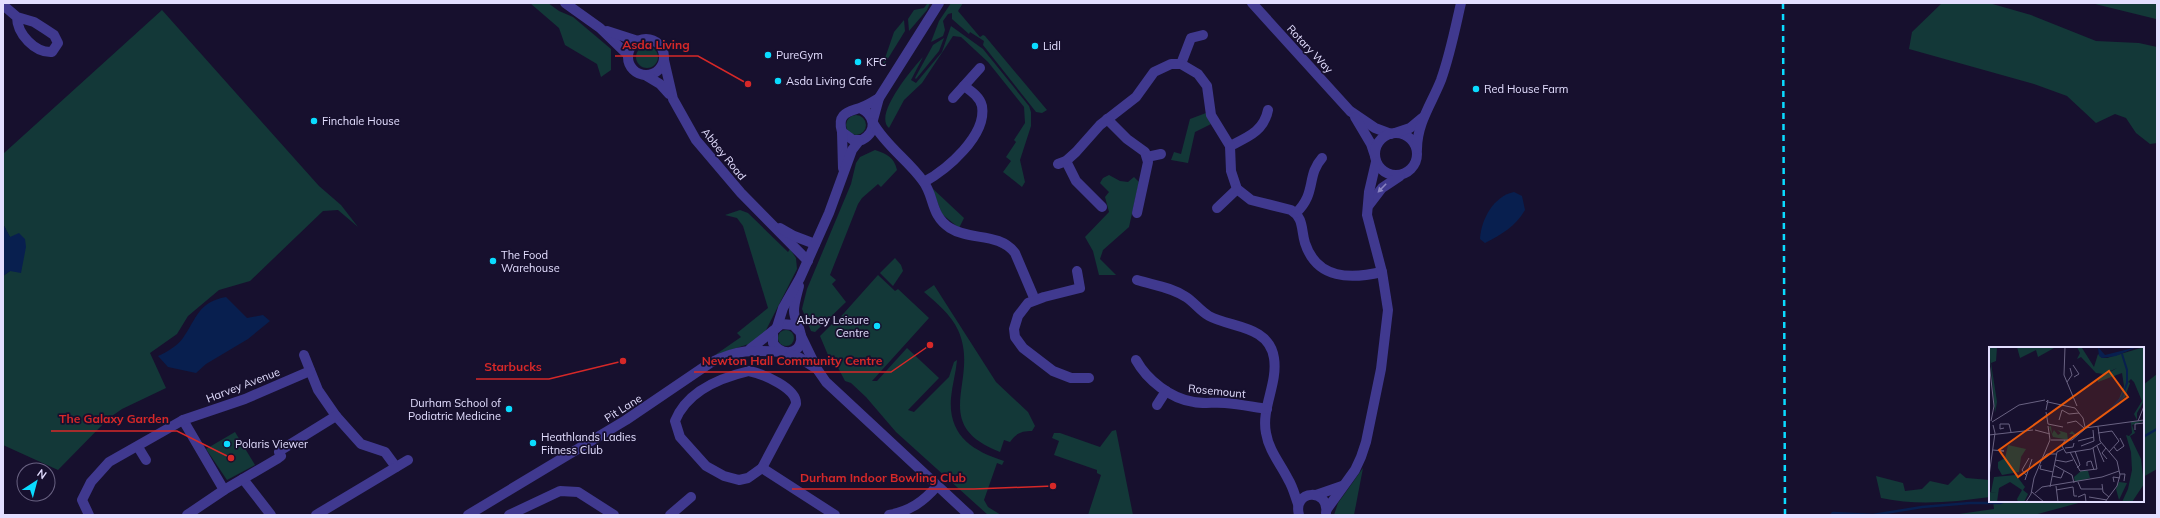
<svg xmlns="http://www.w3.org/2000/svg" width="2160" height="518" font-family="Mulish,sans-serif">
  <rect width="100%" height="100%" fill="#17102e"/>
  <g fill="#133838">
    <path d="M530,3h18l11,8 14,6 38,32v21l-10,7 -4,-13 -32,-19 -6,-17z"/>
    <path d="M925,3h5l-3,7 -18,21 -1,-12 6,-9 10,-2 3,-4z"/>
    <path d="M951,3h12l-5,8 22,26 3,-2 2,1 62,74 -5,3 -6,-1 -53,-67 1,-4 -14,-9 -1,2 -17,-15v-6l-4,1 -5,7 2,9 -2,6 -12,6 8,-21z"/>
    <path d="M1942,3h47l42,12 65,26 43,2 18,4v96l-7,1 -14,-11 -10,-15 -11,-4 -19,9 -29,-27 -33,-12 -125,-35 3,-17z"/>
    <path d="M2091,3h66v16h-1z"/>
    <path d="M162,10l157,176 22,19 17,22 -20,-17 -15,1 -73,70 -31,9 -31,26 -11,18 -27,19 16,35 -44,21 -13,9 -51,52 -55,-25v-169l7,-5v-34l-7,-13v-70z"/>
    <path d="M904,20l1,11 -21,34 -1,-1 11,-32z"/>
    <path d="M951,26l32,23 46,57 2,6v14l-11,34 5,22 -3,5 -19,-15 8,-11 -5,-4 10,-15 -2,-2 11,-17 -1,-16 -36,-45 -27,-25 -8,-1 -31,47 -18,17 -15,28c-16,-13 24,-60 34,-71l-12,23 5,3 26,-31z"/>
    <path d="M944,38l-5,13 -23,28 -1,-1 18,-33z"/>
    <circle cx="647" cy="57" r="11"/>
    <path d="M1206,113l5,11 -16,8 -7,31 -17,-3 3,-8 7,2 9,-35z"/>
    <circle cx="856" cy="125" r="10"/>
    <path d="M875,150c12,4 19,7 22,20l-16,17 -3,-3 -16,14 -4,6 -28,71 6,5 -4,4 14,18 -31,30 -4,-1 -9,-22 5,-20 44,-105 5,-21 4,-6z"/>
    <path d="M1109,175l11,6 8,1 6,-5 5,5 -10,45 -26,23 -3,9 16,16h-17l-6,-24 -8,-14 24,-25 -4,-15 4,-5 -9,-9 3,-5z"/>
    <path d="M932,188l32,30 -5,10 -17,-14z"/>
    <path d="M740,210l8,3 40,39 2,-3 6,9 1,11 -33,65 -9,8 -40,13 26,-18 -4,-4 31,-25 -25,-82 -6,-8 -12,-3z"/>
    <path d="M895,258l6,7 2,6 -10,15 -13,-13z"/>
    <path d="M878,275l17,16 3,-2 31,29 -57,63h5l30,-33 32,30 -31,32 6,2 35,-35 5,-15 3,-2c-1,13 -5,25 -6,38 -3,37 21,53 53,63l-2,4 -5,-2 -13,37 4,7 13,8h-13l-92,-83 -30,-35 -15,-14 -6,-2 -13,-25 -4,-1 -8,-19 15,-15 1,1z"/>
    <path d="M934,285l62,97 32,30 7,14 -3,5c-10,0 -16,2 -22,11l-6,-2 -4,12c-73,-28 -19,-72 -42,-122 -7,-15 -21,-27 -34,-38z"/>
    <circle cx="786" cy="338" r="8"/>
    <path d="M2157,374v95l-14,8v-92z"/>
    <path d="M1116,430l17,85h-45l13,-40 -4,-2v-3l-43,-15 5,-14 -7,-3 2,-5h6l40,14 12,-16z"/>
    <path d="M235,432l20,33 -28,15 -21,-31z"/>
    <path d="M1363,468l-9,47h-20l4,-12z"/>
    <path d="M1960,473l6,5 24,2v17c-37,5 -72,9 -109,1l-5,-22 27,7 2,8 17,-2 8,-8 18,4z"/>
    <path d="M1993,501h93l-52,14h-82l42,-6z"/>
  </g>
  <g fill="#081f4f">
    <path d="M1514,192l8,4 3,14c-10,17 -23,24 -40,33l-5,-4c1,-20 14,-43 34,-47z"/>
    <path d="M3,224l7,13 9,-4 6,6 1,8 -5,26 -11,-2 -7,5z"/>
    <path d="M226,297l21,21 16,-3 7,6 -22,18 -42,25 -10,9 -28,-6 -10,-11c9,-4 19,-10 25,-18 14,-20 15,-36 43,-41z"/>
  </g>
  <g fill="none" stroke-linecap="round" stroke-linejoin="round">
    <g stroke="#081f4f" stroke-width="2.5">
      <path d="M2143,437l14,-8"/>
      <path d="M1831,515l2,-2 40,2 49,-8 48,-4h30l5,-2"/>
    </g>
    <g stroke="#40398f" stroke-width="10">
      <path d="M565,3l35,25 28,27"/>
      <path d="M1252,3l98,108 25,17 16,6"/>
      <path d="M3,5l14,12 17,5 11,7 9,6 4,8 -6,9c-17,1 -35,-18 -35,-35"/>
      <path d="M607,31l31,10"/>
      <circle cx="646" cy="57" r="18"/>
      <path d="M664,60l9,39 23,41 45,53 67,68"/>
      <path d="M1181,64l10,-26 12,-3"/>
      <path d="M645,75l15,9 9,10"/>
      <path d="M953,98l27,-30"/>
      <path d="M860,108c15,7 18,23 2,32h-9l-11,-8c-6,-20 8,-20 20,-25 6,-2 12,-6 17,-9"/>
      <path d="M1355,117l16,27 4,12"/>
      <path d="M1107,119l20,20 18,13 3,10 -11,51"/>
      <path d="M873,120l6,-22 60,-95"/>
      <path d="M873,123c13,23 35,37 50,58 12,16 7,34 27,47 20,13 49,4 65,25l20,47"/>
      <path d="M842,132l1,36"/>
      <circle cx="1396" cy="154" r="21"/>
      <path d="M1395,133l15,-5 12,-10"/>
      <path d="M1230,146c18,-9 34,-15 38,-36"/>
      <path d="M1417,149c0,-26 15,-46 24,-69 9,-25 14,-51 20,-77"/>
      <path d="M1147,157l14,-3"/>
      <path d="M1066,161l10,20 26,26"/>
      <path d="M1058,164l8,-3 10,-9 24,-27 36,-28 18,-25 17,-8h10l17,10 9,12 4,29 19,31 1,25 6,18 14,11 40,10c13,8 10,20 14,33 12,37 46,36 77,29"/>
      <path d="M924,182c22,-12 63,-46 58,-76 -2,-9 -11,-15 -18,-20"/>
      <path d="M1369,205l13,-17 18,-12"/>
      <path d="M1217,208l20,-19"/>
      <path d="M1296,213c21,-20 10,-37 26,-55"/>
      <path d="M780,228l14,8 21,8"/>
      <path d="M1077,271l3,17 -36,9 -16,6 -10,13 -4,13 1,8 8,11 30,23 18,7h18"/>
      <path d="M1137,280c16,5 34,7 49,17 8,5 14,14 23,19 22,12 60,9 65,42 4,26 -13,50 -8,75 3,18 14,30 22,46 5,8 7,17 10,25"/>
      <path d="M799,286c-2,8 -5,17 -5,25 0,10 9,20 7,30 -3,15 -21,14 -28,2v-12l8,-7 12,1 6,6"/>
      <path d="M777,327l6,-19 17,-30 29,-65 23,-63 7,-9"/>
      <path d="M801,336l16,33 9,13 143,133"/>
      <path d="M750,349l23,-18"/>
      <path d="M787,353l13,5 17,11"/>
      <path d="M304,355l14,35 18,26 25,28 24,8 11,15"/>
      <path d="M1136,360c11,20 35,39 58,42 10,2 20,0 31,1 14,1 28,4 42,6"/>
      <path d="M749,371c14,3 48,17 47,33l-34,64 -14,10 -9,2 -15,-4 -18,-10 -26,-29 -5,-16c12,-30 44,-43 74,-50z"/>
      <path d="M1157,405l9,-14"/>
      <path d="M183,420l41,70"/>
      <path d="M138,447l8,13"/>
      <path d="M762,468l73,47"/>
      <path d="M243,479l28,36"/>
      <path d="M1316,495l26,-9"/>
      <path d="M1327,509l28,-39 6,-13 5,-15 15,-73 7,-59 -6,-38 -15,-57 2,-23 7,-30"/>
      <path d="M89,515l-7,-15 9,-18 18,-20 74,-42 62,-21 65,-28"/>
      <path d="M187,515l37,-25 53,-31 4,-3 -2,-4 2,-2 55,-34"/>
      <path d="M316,515l92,-55"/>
      <path d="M468,515l158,-95 84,-57c28,-14 42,-13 72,-11"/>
      <path d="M509,515l51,-24 18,1 36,23"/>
      <path d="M670,515l21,-18"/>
      <path d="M889,515c21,-4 34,-13 48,-29"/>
      <path d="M1299,515c-7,-26 31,-27 27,-2"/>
    </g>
    <path stroke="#0adcff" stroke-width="2.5" stroke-dasharray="6 5" stroke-linecap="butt" d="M1783,3l2,512"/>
  </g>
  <defs><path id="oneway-solid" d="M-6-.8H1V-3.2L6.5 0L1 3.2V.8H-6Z"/></defs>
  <use fill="#8983c1" href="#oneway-solid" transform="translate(1382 188) rotate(134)"/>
  <g fill="#0adcff" stroke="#17102e" stroke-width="1.5">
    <circle cx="1035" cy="46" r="4"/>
    <circle cx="768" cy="55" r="4"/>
    <circle cx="858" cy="62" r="4"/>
    <circle cx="778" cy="81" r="4"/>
    <circle cx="1476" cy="89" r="4"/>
    <circle cx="314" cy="121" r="4"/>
    <circle cx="493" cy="261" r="4"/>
    <circle cx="877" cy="326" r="4"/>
    <circle cx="509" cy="409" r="4"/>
    <circle cx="533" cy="443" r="4"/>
    <circle cx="227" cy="444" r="4"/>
  </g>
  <g text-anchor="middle" stroke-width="3.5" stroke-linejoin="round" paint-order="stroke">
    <g font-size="11" fill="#e3deff" stroke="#17102e" text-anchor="start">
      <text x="1043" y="50">Lidl</text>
      <text x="776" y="59">PureGym</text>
      <text x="866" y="66">KFC</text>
      <text x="786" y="85">Asda Living Cafe</text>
      <text x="1484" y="93">Red House Farm</text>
      <text x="322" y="125">Finchale House</text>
      <text x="501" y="259">The Food<tspan x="501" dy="13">Warehouse</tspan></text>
      <text x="869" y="324" text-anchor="end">Abbey Leisure<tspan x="869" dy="13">Centre</tspan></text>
      <text x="501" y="407" text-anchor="end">Durham School of<tspan x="501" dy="13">Podiatric Medicine</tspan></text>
      <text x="541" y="441">Heathlands Ladies<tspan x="541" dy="13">Fitness Club</tspan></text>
      <text x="235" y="448">Polaris Viewer</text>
    </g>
    <g font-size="11" fill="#e3deff" stroke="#17102e">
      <text transform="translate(1310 49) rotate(47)" y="4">Rotary Way</text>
      <text transform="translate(724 154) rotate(51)" y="4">Abbey Road</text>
      <text transform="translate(243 385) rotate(-21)" y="4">Harvey Avenue</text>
      <text transform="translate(1217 391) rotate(6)" y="4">Rosemount</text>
      <text transform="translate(623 408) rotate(-32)" y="4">Pit Lane</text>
    </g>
  </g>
  <g transform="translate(1989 347)">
    <rect width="155" height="155" fill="#17102e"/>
    <path d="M0,0h8l-1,14 -5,2 6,39 -2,11zM28,0h37v1l-16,9 -2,-7 -16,8zM88,0l5,1 12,19 4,-13 4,4h5l37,-11v54l-7,12v7l-3,-6 8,-13 -8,-19 -3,-3 -3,3 2,1 -5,14 -12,9 6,-7 5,-13 -2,-13 -24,9v-3l19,-11 -13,6 -8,-1 -15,-16 -4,2 3,-6zM155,74l-12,4 3,8 -5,3 11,23 3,25 -12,18h-10l6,-13 4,-19 -1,-18 -5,-17 3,1 3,-3 -1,-11zM62,79l1,8 2,-4 4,5 3,-2 -4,-3 10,3 1,7 6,-2 -1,-4h-4l3,-3 5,5 -8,4 -16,-3 -4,-10zM19,98l18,4 -5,8 -2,15 -17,3 -4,-7v-6l7,-4zM92,124h7l2,7 -15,4 -1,-5zM27,128l9,12 -2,3 5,4 -4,8h-6l-1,-3 5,-9 -12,-8 -11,6 -2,14h-8v-10l8,1 -6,-1 3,-15zM130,135l8,1 -8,17 -3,-11z" fill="#133838"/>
    <path d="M109,0l7,8 32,-8 -21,9 -14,2 -3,-2z" fill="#081f4f"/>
    <path fill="none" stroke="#081f4f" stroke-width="2" d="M122,62l11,-12 5,-14v-13l-5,-16"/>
    <path fill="none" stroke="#696282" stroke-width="1" d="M76,0l-1,28 13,31M0,15l5,44 -3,15M84,18l6,9 -5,3M78,35l5,-7 -2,-7M57,55l2,-2 -2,10M59,55l27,6M86,61l8,10 2,9M57,65l2,12M70,73l3,-10 7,4 10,-1M149,74l6,-15M3,75l27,-17 26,-5M78,76l9,-2 8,7M59,77l15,3M109,80l2,14 17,20 3,14 -3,11 -12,16M15,81l-4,1v-5h9l2,8M96,81l59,-8M46,83l15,4M146,83v-6l9,-1M109,86l14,-2 7,10 -10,11M0,88l44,-5M62,93h21l13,-11M76,93l-3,6 4,7 25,-4 10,-6M89,94l16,-4M92,99l13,-5 -1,-11M108,99l7,16M125,100l3,4 7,-5 -4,-8M76,101l8,-1 1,-4M117,101l-4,5 5,6M4,103l11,1h-3M86,104l5,14 -3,3M81,105l10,19M55,110l3,-3h9M66,113l11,2 7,-2M52,118l-1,4 13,3M65,118l18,10 2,8M98,119v-4l4,-1 3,9M91,124l17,-2 -4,-21M131,127h5l-1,7M37,128l-4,-5 7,-12M0,129l6,-43 -2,-8M63,129l9,2 3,-7M36,133l7,-21M89,135l3,7h21M125,135l-1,-5 7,1M113,137l1,8 6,5M67,139l2,16M61,140l7,-35 6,-3M67,143l17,-3 1,9h3M43,145l12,10M46,146l7,-6 60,-10 17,-6M89,150l7,-3 1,8M100,150l18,3M37,155l5,-8 3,-16 16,-38 -2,-14"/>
    <path fill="#e8590c" fill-opacity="0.15" stroke="#e8590c" stroke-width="2" d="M120,24l19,26 -110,80 -19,-27z"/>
    <rect width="155" height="155" fill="none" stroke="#e3deff" stroke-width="2"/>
  </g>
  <path fill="none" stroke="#d62828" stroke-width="1.5" d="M748 84L698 56H615M930 345L891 372H694M623 361L549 379H476M231 458L177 431H51M1053 486L974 489H792"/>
  <g fill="#d62828" stroke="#17102e" stroke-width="1.5">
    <circle cx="748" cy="84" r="4"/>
    <circle cx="930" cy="345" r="4"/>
    <circle cx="623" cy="361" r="4"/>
    <circle cx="231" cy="458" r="4"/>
    <circle cx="1053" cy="486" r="4"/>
  </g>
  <g font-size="12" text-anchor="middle" font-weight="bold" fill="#d62828" stroke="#17102e" stroke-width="3.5" stroke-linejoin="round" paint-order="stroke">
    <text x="656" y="49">Asda Living</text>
    <text x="792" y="365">Newton Hall Community Centre</text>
    <text x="513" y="371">Starbucks</text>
    <text x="114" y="423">The Galaxy Garden</text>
    <text x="883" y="482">Durham Indoor Bowling Club</text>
  </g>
  <rect width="2160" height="518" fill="none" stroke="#e3deff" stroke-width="8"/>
  <g transform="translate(36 482) rotate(36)"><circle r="19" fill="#17102e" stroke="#696282"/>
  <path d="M0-3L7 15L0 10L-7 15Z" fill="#0adcff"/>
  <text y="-6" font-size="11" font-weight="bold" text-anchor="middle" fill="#e3deff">N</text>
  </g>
</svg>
